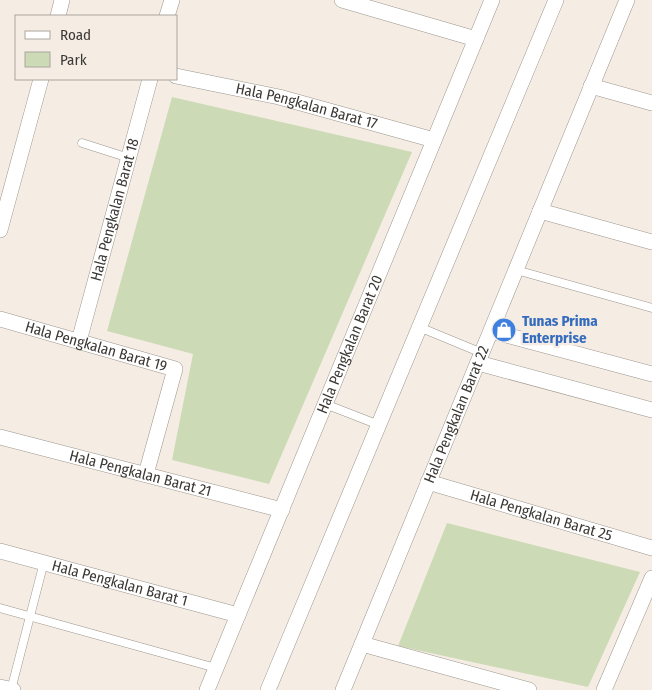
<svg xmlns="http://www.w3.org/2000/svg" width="652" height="690" font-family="'Fira Sans Condensed',sans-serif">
  <rect width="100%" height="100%" fill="#f5ede4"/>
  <g fill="#cddab6">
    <path d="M172,97l240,55 -143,332 -97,-24 21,-106 -86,-23z"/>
    <path d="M447,523l193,49 -52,115 -190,-41z"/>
  </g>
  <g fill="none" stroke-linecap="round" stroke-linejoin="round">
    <defs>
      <g id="service">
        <path d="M82,143l47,15"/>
        <path d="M516,270l136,38"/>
        <path d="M419,327l63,26"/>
        <path d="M325,404l54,21"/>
        <path d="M0,608l216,60"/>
        <path d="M11,690l33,-128"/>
      </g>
      <g id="minor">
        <path d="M342,0l134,39"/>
        <path d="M58,16l4,-16"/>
        <path d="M167,16l5,-16"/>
        <path id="s1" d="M176,76l103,21 155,43"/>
        <path d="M591,86l61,17"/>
        <path d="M540,211l112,31"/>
        <path d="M0,230l41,-151"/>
        <path id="s2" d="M0,319l175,50 -29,105"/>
        <path d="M491,331l161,43"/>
        <path id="s3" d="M79,341l71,-262"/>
        <path d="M478,363l174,47"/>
        <path id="s4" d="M0,437l282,73"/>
        <path id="s5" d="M428,482l224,66"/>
        <path id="s6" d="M0,551l238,64"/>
        <path d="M362,644l167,46"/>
        <path d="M0,687l13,3"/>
        <path id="s7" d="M207,690l285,-690"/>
        <path d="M268,690l288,-690"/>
        <path id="s8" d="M343,690l284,-690"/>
        <path d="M604,690l48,-112"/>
      </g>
    </defs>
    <use href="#service" stroke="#9d968e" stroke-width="9"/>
    <use href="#minor" stroke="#9d968e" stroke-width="16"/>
    <use href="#service" stroke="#fff" stroke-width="8"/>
    <use href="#minor" stroke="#fff" stroke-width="15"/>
  </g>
  <defs>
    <symbol id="shop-disc" viewBox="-11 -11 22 22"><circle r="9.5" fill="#3f7fe0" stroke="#f5ede4"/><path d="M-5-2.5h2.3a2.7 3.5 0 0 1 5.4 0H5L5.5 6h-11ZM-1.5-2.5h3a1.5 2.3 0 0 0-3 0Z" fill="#fff"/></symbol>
  </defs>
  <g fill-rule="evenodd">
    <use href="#shop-disc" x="490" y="316" width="28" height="28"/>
  </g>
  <g text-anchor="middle" stroke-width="5" stroke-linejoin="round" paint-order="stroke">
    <g font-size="15" fill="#3b3835" stroke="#f5ede4">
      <text dy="5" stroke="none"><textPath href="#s1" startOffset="134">Hala Pengkalan Barat 17</textPath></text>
      <text dy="5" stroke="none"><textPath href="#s3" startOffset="136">Hala Pengkalan Barat 18</textPath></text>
      <text dy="5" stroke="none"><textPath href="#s7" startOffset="374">Hala Pengkalan Barat 20</textPath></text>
      <text dy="5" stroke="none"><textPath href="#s2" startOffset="100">Hala Pengkalan Barat 19</textPath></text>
      <text dy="5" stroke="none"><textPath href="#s8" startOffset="298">Hala Pengkalan Barat 22</textPath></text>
      <text dy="5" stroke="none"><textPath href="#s4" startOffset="145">Hala Pengkalan Barat 21</textPath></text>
      <text dy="5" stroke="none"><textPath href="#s5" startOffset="118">Hala Pengkalan Barat 25</textPath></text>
      <text dy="5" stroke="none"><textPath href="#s6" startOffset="124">Hala Pengkalan Barat 1</textPath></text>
    </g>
    <g font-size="15" font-weight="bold" fill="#366cbe" stroke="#f5ede4" text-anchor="start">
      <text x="522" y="326">Tunas Prima<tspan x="522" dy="17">Enterprise</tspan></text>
    </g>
  </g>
  <rect x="15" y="15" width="162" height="65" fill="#f5ede4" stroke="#aba59e"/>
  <rect x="25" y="31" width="25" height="8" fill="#ffffff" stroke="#aba59e"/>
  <text x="60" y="40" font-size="15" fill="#3b3835">Road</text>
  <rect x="25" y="52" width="25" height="15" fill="#cddab6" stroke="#aba59e"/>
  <text x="60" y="65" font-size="15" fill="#3b3835">Park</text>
</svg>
